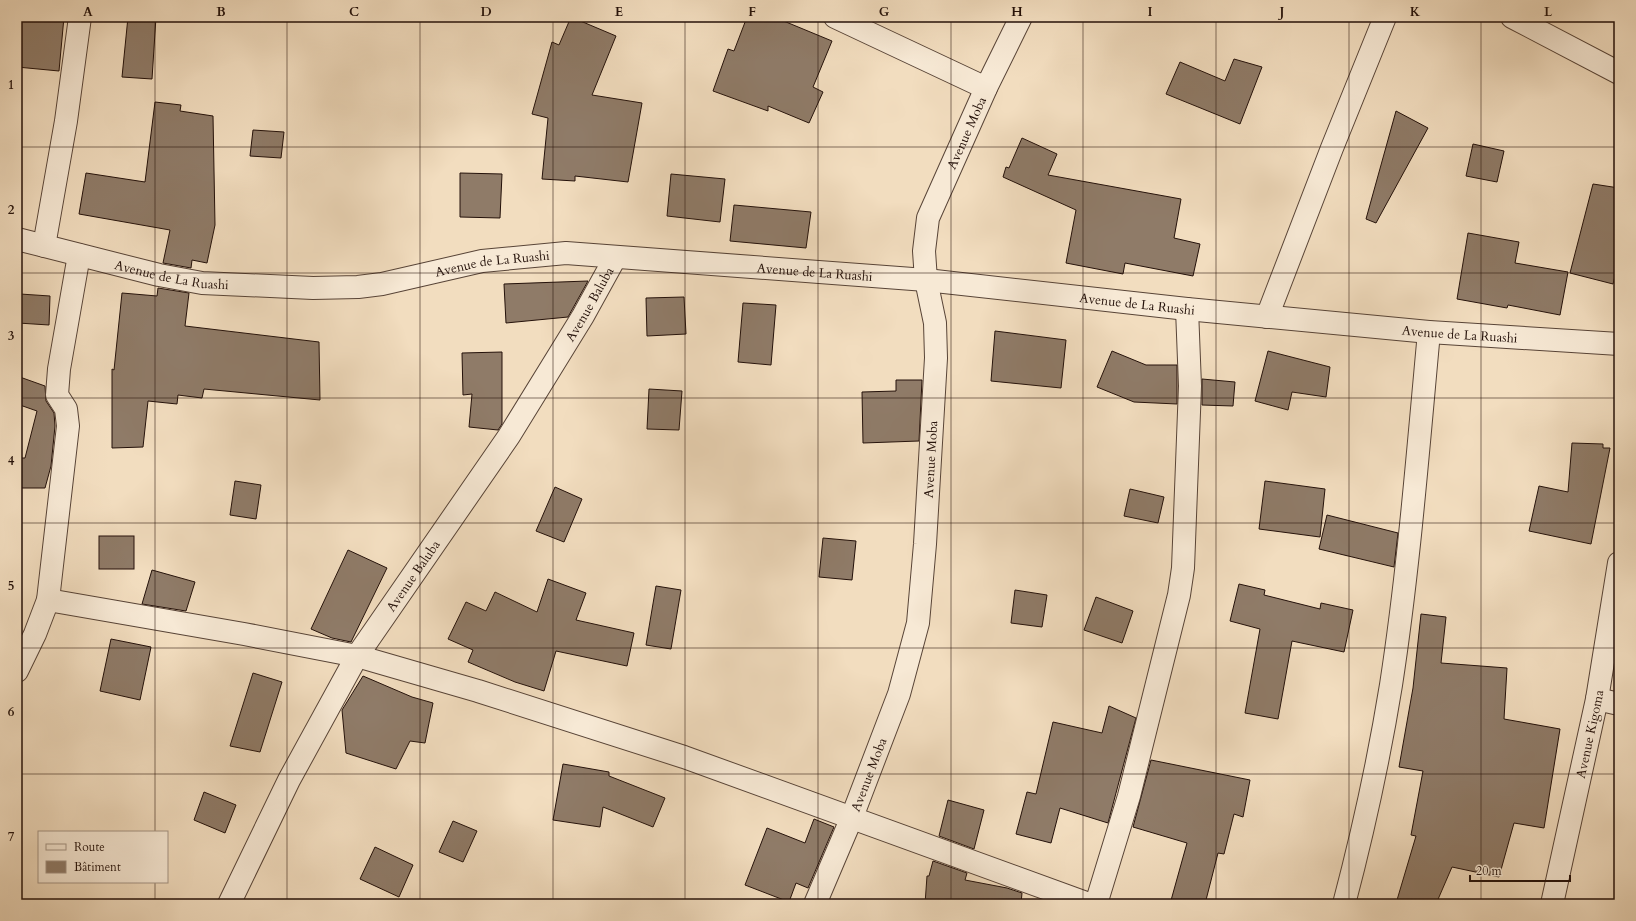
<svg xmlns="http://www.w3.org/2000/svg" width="1636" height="921" font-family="Cardo,serif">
  <rect width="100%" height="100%" fill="#f2ddbf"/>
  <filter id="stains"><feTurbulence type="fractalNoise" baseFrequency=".005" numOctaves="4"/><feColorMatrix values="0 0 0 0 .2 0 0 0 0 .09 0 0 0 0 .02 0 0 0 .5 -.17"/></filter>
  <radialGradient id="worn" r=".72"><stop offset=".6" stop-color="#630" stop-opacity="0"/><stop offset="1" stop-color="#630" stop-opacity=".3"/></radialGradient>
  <g fill="#8f7b68" stroke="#24110a">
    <path d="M17,17h47l-5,54 -42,-4z"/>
    <path d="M128,17h28l-4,62 -30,-2z"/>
    <path d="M571,17l45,19 -24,59 50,8 -14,79 -53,-6v5l-33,-2 6,-61 -16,-4 20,-72 7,3z"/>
    <path d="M747,17h27l58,24 -19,46 10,5 -14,31 -41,-17v5l-55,-20 15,-42 6,2z"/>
    <path d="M1234,59l28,8 -22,57 -74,-30 14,-32 45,19z"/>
    <path d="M155,102l26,3 -1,6 33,5 2,109 -8,38 -15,-3 -1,8 -28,-5 7,-33 -91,-16 7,-41 59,9z"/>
    <path d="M1396,111l32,17 -52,95 -10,-4z"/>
    <path d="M253,130l31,2 -3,26 -31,-2z"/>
    <path d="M1022,138l35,16 -9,21 133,24 -7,39 26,6 -7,32 -68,-13 -2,11 -57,-11 10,-53 -73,-33 3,-10 3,1z"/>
    <path d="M1473,144l31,7 -7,31 -31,-6z"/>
    <path d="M460,173l42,1 -2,44 -40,-1z"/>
    <path d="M671,174l54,5 -5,43 -53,-6z"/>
    <path d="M1593,184l26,4v72l-6,24 -43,-11z"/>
    <path d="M734,205l77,7 -5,36 -76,-7z"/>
    <path d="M1468,233l51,9 -4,21 53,9 -8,43 -52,-10 -1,3 -50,-9z"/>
    <path d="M588,281l-20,36 -62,6 -2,-39z"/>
    <path d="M158,288l31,5 -4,33 134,16 1,58 -116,-11 -2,9 -24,-3 -1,9 -29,-3 -5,46 -31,1v-79l2,1 8,-77 35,3z"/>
    <path d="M20,294l30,2 -1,29 -31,-2z"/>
    <path d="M684,297l2,37 -39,2 -1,-38z"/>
    <path d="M743,303l33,2 -5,60 -33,-3z"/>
    <path d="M995,331l71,9 -5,48 -70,-7z"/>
    <path d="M1112,351l34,14h31v39l-43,-2 -37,-15z"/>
    <path d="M1268,351l62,16 -4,30 -34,-5 -4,18 -33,-9z"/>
    <path d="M502,352v72l-4,6 -29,-3 3,-33 -9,1 -1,-42z"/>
    <path d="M17,376l28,10 1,15 8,12 1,13 -4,40 -6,22h-28v-30h8l12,-47 -20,-7z"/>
    <path d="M1202,379l33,3 -2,24 -31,-1z"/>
    <path d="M896,380h26l-3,61 -56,2 -1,-51 34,-1z"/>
    <path d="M649,389l33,2 -3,39 -32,-1z"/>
    <path d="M1572,443l31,1v4h7l-19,96 -62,-13 10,-45 29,6z"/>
    <path d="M235,481l26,4 -5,34 -26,-4z"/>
    <path d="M1265,481l60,8 -5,48 -61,-8z"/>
    <path d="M555,487l27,12 -18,43 -28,-11z"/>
    <path d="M1130,489l34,8 -6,26 -34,-7z"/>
    <path d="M1327,515l71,18 -4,34 -75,-18z"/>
    <rect x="99" y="536" width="35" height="33"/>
    <path d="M823,538l33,3 -4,39 -33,-3z"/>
    <path d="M348,550l39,18 -36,74 -19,-4 -21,-9z"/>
    <path d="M152,570l43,12 -9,29 -44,-7z"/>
    <path d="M548,579l38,14 -10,27 58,13 -7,33 -71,-15 -12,40 -29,-9 -47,-20 5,-12 -25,-11 18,-37 20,9 9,-19 42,20z"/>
    <path d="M1239,584l26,6 -1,5 56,14 1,-6 32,7 -9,42 -52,-11 -14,78 -33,-6 15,-84 -30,-8z"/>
    <path d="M656,586l25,4 -10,59 -25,-4z"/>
    <path d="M1015,590l32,5 -5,32 -31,-4z"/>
    <path d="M1096,597l37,14 -11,32 -38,-13z"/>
    <path d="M1421,614l25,3 -5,46 66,5 -3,51 56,10 -16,99 -30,-5 -15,54 -47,-10 -16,37h-17l-22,-4 19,-64 -5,-1 12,-64 -24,-4 14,-79z"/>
    <path d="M111,639l40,8 -11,53 -40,-9z"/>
    <path d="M253,673l29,9 -22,70 -30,-6z"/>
    <path d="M363,676l49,21 21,6 -8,40 -15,-2 -14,28 -50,-16 -4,-43z"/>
    <path d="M1109,706l27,12 -28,105 -48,-15 -9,35 -35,-9 11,-42 9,2 17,-72 49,11z"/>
    <path d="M1151,760l99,20 -7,37 -9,-3 -10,40 -6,-1 -13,51h-35l17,-61 -54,-16z"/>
    <path d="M563,764l46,8v4l56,22 -12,29 -50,-20 -3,20 -47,-7z"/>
    <path d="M204,792l32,13 -11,28 -31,-13z"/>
    <path d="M948,800l36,10 -10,39 -35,-13z"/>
    <path d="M814,819l20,8 -26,61 -12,-5 -7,19 -44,-17 22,-57 38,15z"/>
    <path d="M453,821l24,10 -14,31 -24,-10z"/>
    <path d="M375,847l38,18 -14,32 -39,-18z"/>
    <path d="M933,861l34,12 -2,7 42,8 15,5 -1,11h-96l2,-28h2z"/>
  </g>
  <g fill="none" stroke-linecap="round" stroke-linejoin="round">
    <defs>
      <g id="minor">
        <path d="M835,17l151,71"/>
        <path d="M1512,17l107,56"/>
        <path id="s1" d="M17,239l142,36 43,8 111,5 45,-1 24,-3 100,-23 84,-8 360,27 261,29 242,23 190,12"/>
        <path d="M44,246l22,-125 14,-104"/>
        <path d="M1267,317l65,-169 53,-131"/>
        <path d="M48,600l196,34 113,22 121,35 206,66 405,147"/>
        <path d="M17,671l18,-37 13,-34 20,-174 -2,-17 -9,-14 2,-26 20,-114"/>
        <path d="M1597,699l22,5"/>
        <path id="s2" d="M229,904l60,-124 68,-124 152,-220 74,-120 32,-58"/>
        <path id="s3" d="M815,904l37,-87 47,-123 19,-71 7,-79 11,-186 -1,-35 -9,-43 -2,-29 4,-33 58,-130 35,-71"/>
        <path d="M1096,904l33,-108 50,-201 4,-27 7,-182 -3,-77"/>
        <path d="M1344,904c19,-72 35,-145 47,-219 18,-117 27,-235 38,-353"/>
        <path id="s4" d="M1552,904l45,-205 22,-136"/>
      </g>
    </defs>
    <use href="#minor" stroke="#584437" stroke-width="24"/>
    <use href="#minor" stroke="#f7e9d5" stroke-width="22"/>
  </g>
  <path fill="none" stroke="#24110a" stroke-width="1" stroke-opacity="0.55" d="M155,17v815M287,17v887M420,17v887M553,17v887M685,17v887M818,17v887M951,17v887M1083,17v887M1216,17v887M1349,17v887M1481,17v887M17,147h1602M17,273h1602M17,398h1602M17,523h1602M17,648h1602M17,774h1602M155,882v22"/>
  <g text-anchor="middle" stroke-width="3.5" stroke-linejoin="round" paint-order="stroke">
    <g font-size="13" fill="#24110a" stroke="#f7e9d5">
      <text dy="5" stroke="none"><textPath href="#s3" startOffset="800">Avenue Moba</textPath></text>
      <text dy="5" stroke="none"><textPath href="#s1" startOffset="483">Avenue de La Ruashi</textPath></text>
      <text dy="5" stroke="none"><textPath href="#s1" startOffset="807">Avenue de La Ruashi</textPath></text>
      <text dy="5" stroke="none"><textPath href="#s1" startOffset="159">Avenue de La Ruashi</textPath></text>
      <text dy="5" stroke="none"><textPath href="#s1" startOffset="1131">Avenue de La Ruashi</textPath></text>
      <text dy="5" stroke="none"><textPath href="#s2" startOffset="701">Avenue Baluba</textPath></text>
      <text dy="5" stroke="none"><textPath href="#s1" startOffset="1455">Avenue de La Ruashi</textPath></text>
      <text dy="5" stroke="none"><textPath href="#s3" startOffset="464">Avenue Moba</textPath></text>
      <text dy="5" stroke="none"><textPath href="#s2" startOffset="377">Avenue Baluba</textPath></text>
      <text dy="5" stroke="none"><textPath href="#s4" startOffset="174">Avenue Kigoma</textPath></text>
      <text dy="5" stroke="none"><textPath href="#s3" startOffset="140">Avenue Moba</textPath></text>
    </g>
  </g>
  <rect width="1636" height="921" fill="none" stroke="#f2ddbf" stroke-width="44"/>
  <rect x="38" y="831" width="130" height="52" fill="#f7e9d5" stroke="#a39384"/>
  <rect x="46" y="844" width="20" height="6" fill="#f7e9d5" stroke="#a39384"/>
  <text x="74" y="851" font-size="12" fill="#24110a">Route</text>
  <rect x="46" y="861" width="20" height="12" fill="#8f7b68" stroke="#a39384"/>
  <text x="74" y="871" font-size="12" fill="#24110a">Bâtiment</text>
  <path d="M1470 875v6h100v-6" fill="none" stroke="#24110a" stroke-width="2"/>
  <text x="1476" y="875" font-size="12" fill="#24110a" stroke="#f7e9d5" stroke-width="3" paint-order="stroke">20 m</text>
  <rect x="22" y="22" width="1592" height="877" fill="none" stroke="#24110a" stroke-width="1.5"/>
  <g font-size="13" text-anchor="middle" font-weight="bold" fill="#24110a">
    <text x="88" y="16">A</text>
    <text x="221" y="16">B</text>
    <text x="354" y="16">C</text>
    <text x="486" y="16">D</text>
    <text x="619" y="16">E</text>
    <text x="752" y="16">F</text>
    <text x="884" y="16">G</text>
    <text x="1017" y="16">H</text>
    <text x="1150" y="16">I</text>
    <text x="1282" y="16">J</text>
    <text x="1415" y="16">K</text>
    <text x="1548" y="16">L</text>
    <text x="11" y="89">1</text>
    <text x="11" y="214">2</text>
    <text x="11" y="340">3</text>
    <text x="11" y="465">4</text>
    <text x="11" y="590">5</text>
    <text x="11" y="716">6</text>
    <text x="11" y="841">7</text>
  </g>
  <rect width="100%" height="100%" filter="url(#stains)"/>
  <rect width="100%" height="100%" fill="url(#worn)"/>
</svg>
